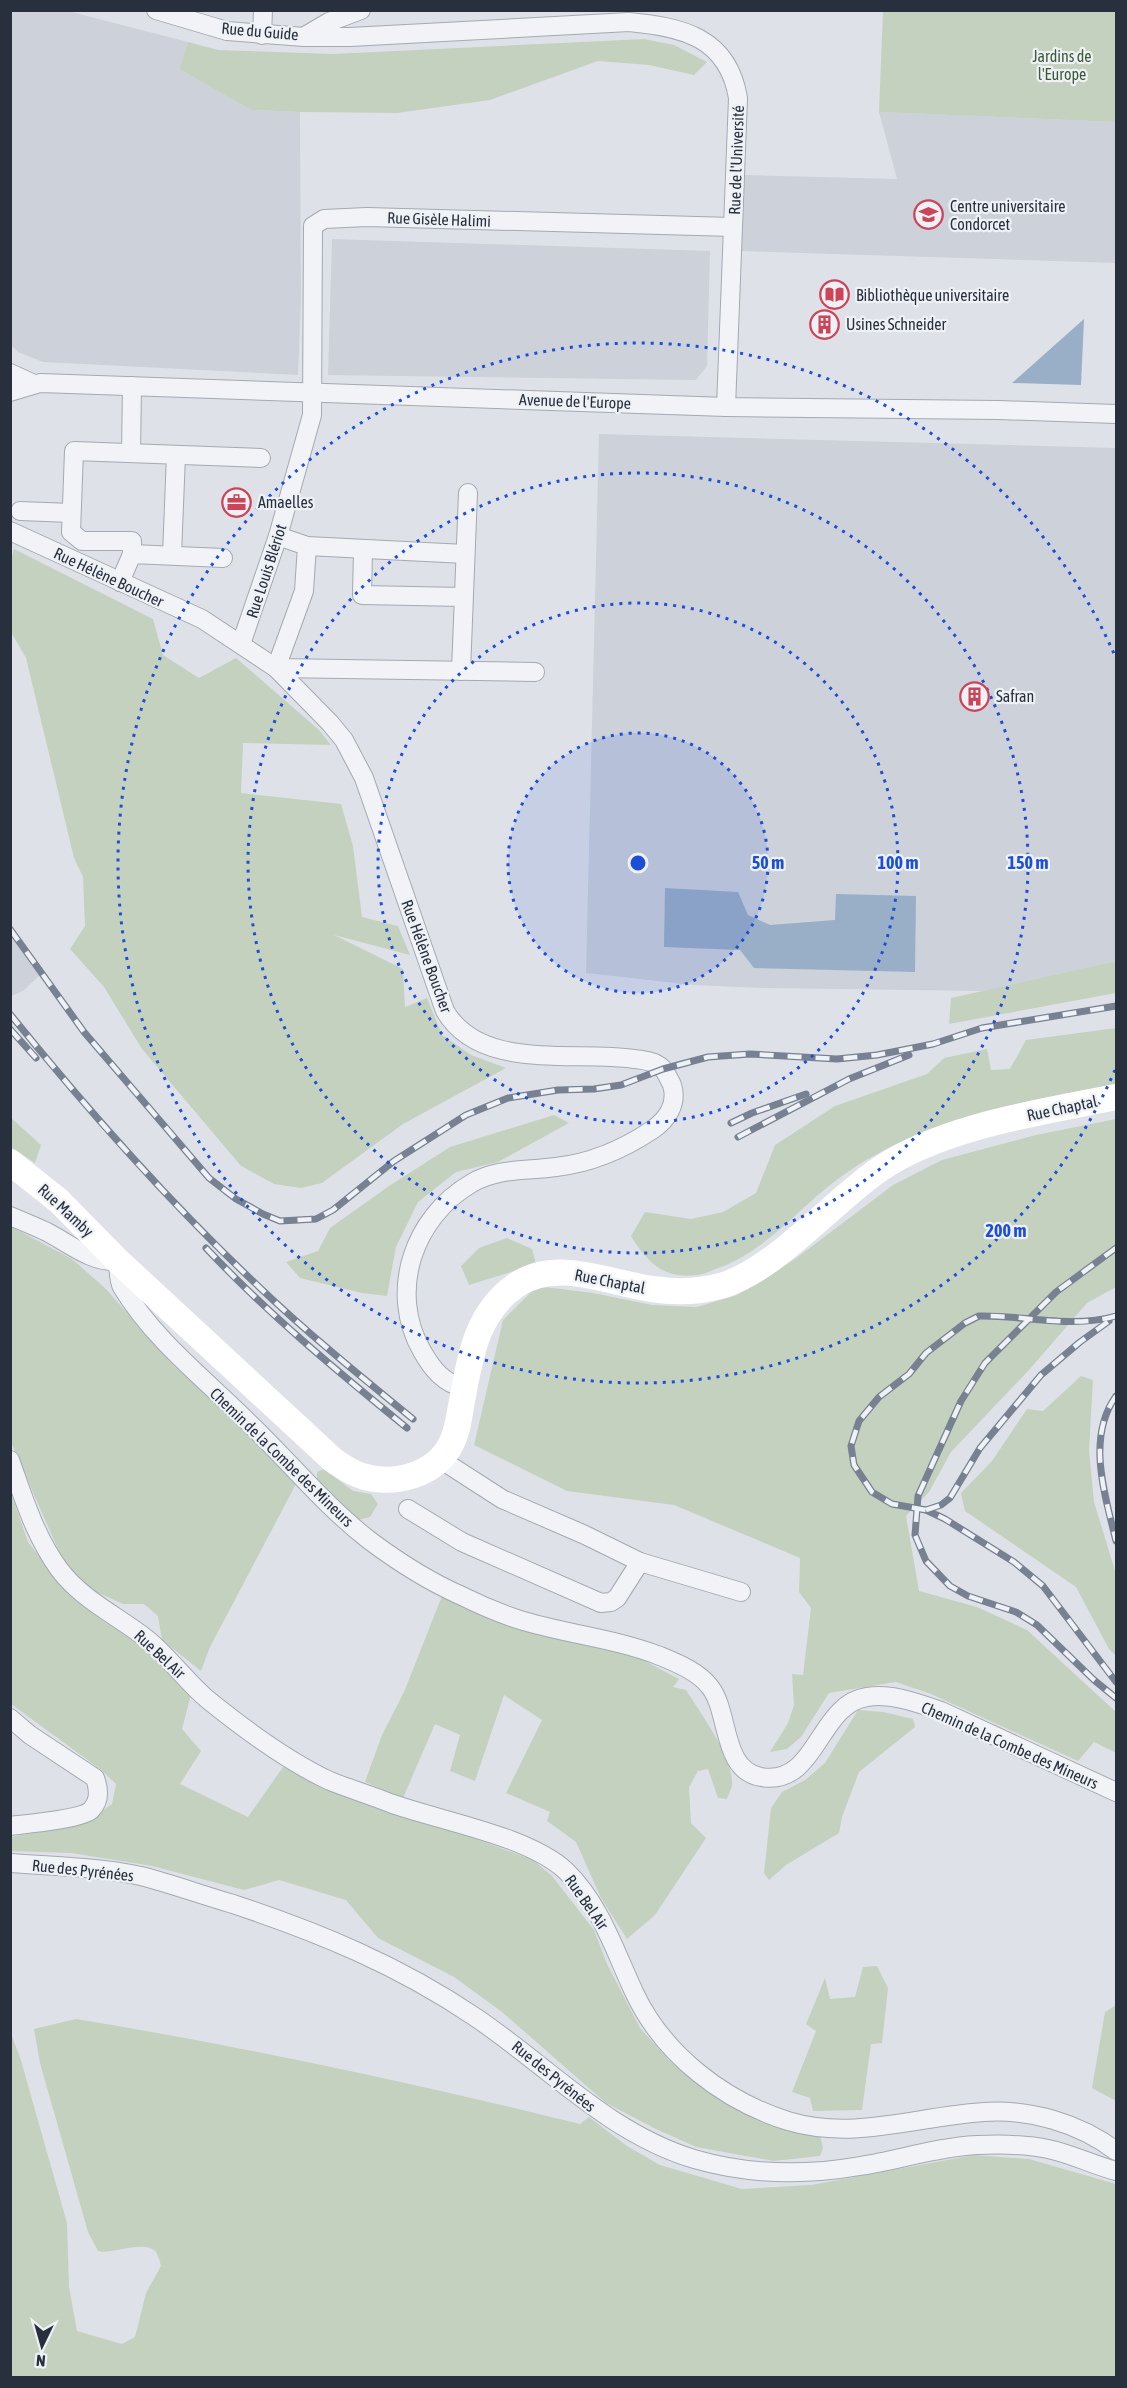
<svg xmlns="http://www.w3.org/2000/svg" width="1127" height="2388" font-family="'Asap Condensed',sans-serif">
  <rect width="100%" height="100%" fill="#dee2e8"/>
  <g fill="#ccd1da">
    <path d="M10,11h58l120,31 -9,27 72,41 49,2 1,188 -3,75 -255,-13 -25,-10 -7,-7z"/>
    <path d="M879,112l237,10v141l-376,-12 3,-76 154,4z"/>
    <path d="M332,239l378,12 -3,115 -11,14 -368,-5z"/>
    <path d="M599,434l517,14v513l-132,30 -223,-3 -68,-3 -107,-12z"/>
    <path d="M10,925l32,48 -19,18 -12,5z"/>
  </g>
  <g fill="#c4d1bf">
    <path d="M883,11h233v111l-237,-10z"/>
    <path d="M644,39l30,6 33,17 -13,13 -45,-10 -51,-4 -108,39 -93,13 -97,-1 -49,-2 -72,-41 9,-27 30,8 115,4z"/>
    <path d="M14,549l139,70 10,36 36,23 37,-20 83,72 12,15 -88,-2 -2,50 100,11 12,42 9,71 36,9 12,29 -76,-20 69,34 2,38 22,-9 15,37 29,20 35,13 -103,56 -81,59 -21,5 -27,-4 -33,-18 -99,-117 -38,-62 -34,-38 15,-23 -2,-49 -9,-19 -48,-200 -15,-26 -1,-68z"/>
    <path d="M1116,961v32l-167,31 2,-26z"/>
    <path d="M1116,1028v56c-93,18 -185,33 -267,87 -47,31 -80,81 -136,99 -5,2 -11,5 -17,5 -33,4 -49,-13 -65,-39l14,-24 46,7 32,-7 33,-19 19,-48 60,-39 92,-32 17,-16 43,-9 4,21 19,-1 16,-29z"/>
    <path d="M554,1115l15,8 -71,39 -42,10 -38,30 -22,45 -9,49 -25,-3 -62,-15 -14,-16 32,-11 12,-23 59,-42 61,-39z"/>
    <path d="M10,1117l31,28 -6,18 -24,-16z"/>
    <path d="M1116,1119v168l-29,16 -58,67 -78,82 -22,40 -23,24 13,75 58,16 50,23 89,82v41l-22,-11 -16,19 -147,-67 -35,-12 -67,11 -28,44 -14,12 -17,3 18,-29 6,-18 -2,-31 11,1 8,-67 -12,-16 1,-34 -126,-53 -107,-14 -93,-46 29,-125 34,-34 56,7 59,12 45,2 40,-12 58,-36 98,-74 49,-25 94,-25z"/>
    <path d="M10,1226l62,33 33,29 70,79 60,52 61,65 -86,163 -9,24 -39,-31 -4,-24 -14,-12h-21l-31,-14 -28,-27 -53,-121z"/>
    <path d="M507,1238l25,11 4,15 -67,21 -8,-19 18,-18z"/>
    <path d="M1081,1376l12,4 -4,70 5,52 22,72v82l-7,-7 -33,-62 -111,-76 -4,-18 31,-32 35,-52 16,2z"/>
    <path d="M324,1469l29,22 18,3 7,10 -8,13 -12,3 -41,-38v-10z"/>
    <path d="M10,1490l18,52 42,54 36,27 35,20 51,48 -10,38 19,22 -21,33 68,33 35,-50 84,35 88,29 78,29 19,16 42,54 13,34 33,64 30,33 49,38 45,24 56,12 3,13 -3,8 -46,5 -78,-14 -40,-18 -50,-26 -104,-91 -48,-35 -76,-39 -32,-38 -67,-20 -35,10 -92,-24 -81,-13 -60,-2v-14l71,-13 30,-20 4,-20 -16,-15 -89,-65z"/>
    <path d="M442,1596l75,32 107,22 55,29 -6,8 13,3c14,22 45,65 46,91 1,5 -3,13 -5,18l-9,-1 -10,-29 -10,2 -9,16 2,36 15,15 -51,77 -28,24 -26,-41 -25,-56 -29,-21 3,-9 -44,-19 36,-73 -38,-25 -29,86 -25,-10 10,-36 -25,-11 -32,74 -38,-16 17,-47 22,-43z"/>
    <path d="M858,1710l25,2 30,7 2,8 -56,45 -17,45 -3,16 -53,32 -17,15 -5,-7 7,-65 11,-16 23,-12 20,-17z"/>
    <path d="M877,1966l11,22 -6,55 -11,1 -9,66 -49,1 -3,-13 -18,-6 24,-61 -10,-7 19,-46 5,21 25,-2 8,-30z"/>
    <path d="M1116,2005v96l-24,-13 13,-76z"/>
    <path d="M76,2019c170,28 338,64 504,105l9,-7 38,29 33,19 82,24 69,-4 163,-30 55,4 87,25v193h-1105v-343l9,23 47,166 2,64 8,44 45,13 13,-7 11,-44 15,-27c-1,-4 -3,-11 -5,-14 -12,-13 -43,3 -58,-1l-10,-19 -48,-169 -6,-34z"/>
  </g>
  <g fill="#99afc7">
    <path d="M1084,319l-3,66 -69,-2z"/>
    <path d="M665,888l73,4 10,23 22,10 65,-5 1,-26 80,2 -1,76 -161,-4 -14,-18 -76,-3z"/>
  </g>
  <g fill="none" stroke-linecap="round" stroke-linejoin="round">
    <defs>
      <g id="street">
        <path d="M156,10l71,21 77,6h46l279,-15c53,5 99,15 109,76l-12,309"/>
        <path d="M262,35l1,-25"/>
        <path d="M305,36l24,-14 32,-12"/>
        <path d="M10,373l24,11"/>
        <path d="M10,392l30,-9 686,24 273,3 117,4"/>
        <path d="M131,453l1,-67"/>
        <path d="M20,511l51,2"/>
        <path d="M10,531l192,88 74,49 54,55 14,17 20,38 81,233c36,61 129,39 189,48 9,1 22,2 29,10 3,3 7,12 9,16 6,19 -5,35 -20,45 -30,20 -61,33 -96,37 -29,4 -59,1 -84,16 -59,34 -84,109 -50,168 10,18 22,33 43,37"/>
        <path d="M278,536l29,10 158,8"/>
        <path d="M307,546l-3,45 -28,77 259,4"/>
        <path d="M363,550l-1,45 101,2"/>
        <path d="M132,554v-13h-50l-11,-9 3,-81 187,7"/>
        <path d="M172,555l4,-100"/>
        <path d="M120,582l12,-28 91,4"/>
        <path d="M241,644l37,-108 34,-121 1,-189 11,-7 43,-2 366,10"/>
        <path d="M461,671l7,-178"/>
        <path d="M10,1216c12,5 24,10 35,15 24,12 46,32 73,30 1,8 0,19 4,26 32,53 83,92 126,135 41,39 76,83 121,118 28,21 61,42 93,56 18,9 37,17 55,23 47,15 97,19 143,37 17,7 39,16 50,31 20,25 11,83 51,90 56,10 57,-73 106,-80 25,-4 51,6 74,14l175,81"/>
        <path d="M440,1459l62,40 83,36 55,27 101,30"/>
        <path d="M10,1460c14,39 25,76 49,109 23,31 59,47 88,70 22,18 39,42 60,60 37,30 80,62 123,82 20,8 40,14 60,22 50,18 139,33 176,68 35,34 49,81 69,123 29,61 89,107 153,127 66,20 130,-5 196,-9 46,-3 95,11 132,39"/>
        <path d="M408,1509l54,33 139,61 10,-1 6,-4 23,-36"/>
        <path d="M10,1718l20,17 65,43c4,11 5,23 -4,32 -9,9 -65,14 -81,16"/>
        <path d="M10,1863c44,3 89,4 131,13 31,8 61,19 92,28 87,29 165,61 242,113 73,49 133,116 219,142 55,16 109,17 166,7 39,-6 77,-19 117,-21 24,-1 48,-1 71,4 24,5 45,16 68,22"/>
      </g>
    </defs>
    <use href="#street" stroke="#a4a9b2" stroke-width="20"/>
    <use href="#street" stroke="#f1f3f6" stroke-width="18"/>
    <path stroke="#fff" stroke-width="26" d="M10,1162l49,39 59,60 215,199c9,6 18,13 29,16 32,10 74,-1 89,-32 6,-11 8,-25 10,-38 9,-45 13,-91 54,-120 41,-29 94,-3 137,3 25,4 48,3 72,-4 53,-17 109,-84 156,-116 63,-43 163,-57 236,-72"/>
    <defs>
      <g id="rail">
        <path d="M10,929l74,103 125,146 27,21 27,15 17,7 36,-2 17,-9 61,-49 72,-46 42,-17 50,-8 36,-1 27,-4 42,-16 45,-12 42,-3 87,5 40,-4 56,-11 49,-16 134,-22"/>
        <path d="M10,1014c76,94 157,186 245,269 50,48 104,92 158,136"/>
        <path d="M10,1029l26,29"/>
        <path d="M731,1123l21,-10 54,-19"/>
        <path d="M738,1137l111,-58 60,-24"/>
        <path d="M206,1248c61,65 131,123 201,180"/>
        <path d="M1116,1248l-60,44 -71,71 -24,38 -43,95 -3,39 11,26 24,25 18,10 48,16 21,13 57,55 22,18"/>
        <path d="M1116,1316c-45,13 -91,-1 -137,0l-14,7 -39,30 -17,21 -30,23 -20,24 -8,25 3,19 18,27 20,12 34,6 19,9 69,43 29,24 73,96"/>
        <path d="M1116,1396c-30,42 -11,99 0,145"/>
        <path d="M926,1510l15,-5 9,-7 30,-50 61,-73 39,-33 29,-21"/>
      </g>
    </defs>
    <use href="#rail" stroke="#788191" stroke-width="7"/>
    <use href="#rail" stroke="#eef1f5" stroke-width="4.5" stroke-dasharray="14" stroke-linecap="butt"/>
  </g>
  <circle cx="638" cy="863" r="130" fill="#1d4ed8" fill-opacity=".12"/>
  <g fill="none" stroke="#1d4ed8" stroke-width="3" stroke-dasharray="3 6">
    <circle cx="638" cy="863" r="130"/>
    <circle cx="638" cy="863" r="260"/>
    <circle cx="638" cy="863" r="390"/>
    <path d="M1115 1070A520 520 0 1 1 1115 656"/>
  </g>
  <defs>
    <symbol id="university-ring" viewBox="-11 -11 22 22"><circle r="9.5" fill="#eef1f5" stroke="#cc4457" stroke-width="1.5"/><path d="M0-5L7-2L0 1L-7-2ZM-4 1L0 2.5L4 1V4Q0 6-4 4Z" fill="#cc4457"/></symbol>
    <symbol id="library-ring" viewBox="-11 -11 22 22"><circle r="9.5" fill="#eef1f5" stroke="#cc4457" stroke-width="1.5"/><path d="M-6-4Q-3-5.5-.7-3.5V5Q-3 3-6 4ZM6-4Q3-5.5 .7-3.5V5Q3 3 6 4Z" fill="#cc4457"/></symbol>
    <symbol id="building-ring" viewBox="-11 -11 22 22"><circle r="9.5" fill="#eef1f5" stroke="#cc4457" stroke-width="1.5"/><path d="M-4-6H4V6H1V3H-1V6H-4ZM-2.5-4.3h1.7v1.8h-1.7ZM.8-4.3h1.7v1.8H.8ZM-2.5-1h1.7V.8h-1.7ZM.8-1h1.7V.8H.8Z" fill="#cc4457"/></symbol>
    <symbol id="office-ring" viewBox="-11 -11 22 22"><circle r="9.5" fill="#eef1f5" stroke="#cc4457" stroke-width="1.5"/><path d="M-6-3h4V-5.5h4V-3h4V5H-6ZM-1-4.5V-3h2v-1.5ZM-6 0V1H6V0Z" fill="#cc4457"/></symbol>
  </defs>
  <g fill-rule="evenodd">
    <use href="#university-ring" x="912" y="198" width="33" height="33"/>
    <use href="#library-ring" x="818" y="278" width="33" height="33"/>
    <use href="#building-ring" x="808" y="308" width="33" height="33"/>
    <use href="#office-ring" x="220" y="486" width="33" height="33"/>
    <use href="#building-ring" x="958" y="680" width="33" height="33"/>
  </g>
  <g text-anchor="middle" stroke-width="4.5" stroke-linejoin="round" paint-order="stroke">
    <g font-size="16" fill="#28303e" stroke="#eef1f5">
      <text transform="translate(260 31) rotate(5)" y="6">Rue du Guide</text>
      <text transform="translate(736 160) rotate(-88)" y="6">Rue de l'Université</text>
      <text transform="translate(439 219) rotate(2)" y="6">Rue Gisèle Halimi</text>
      <text transform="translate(575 401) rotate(2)" y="6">Avenue de l'Europe</text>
      <text transform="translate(266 571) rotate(-72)" y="6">Rue Louis Blériot</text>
      <text transform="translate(109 577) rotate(25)" y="6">Rue Hélène Boucher</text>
      <text transform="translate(427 956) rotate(70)" y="6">Rue Hélène Boucher</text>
      <text transform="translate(1062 1108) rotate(-12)" y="6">Rue Chaptal</text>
      <text transform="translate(66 1210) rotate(43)" y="6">Rue Mamby</text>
      <text transform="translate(610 1281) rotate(11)" y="6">Rue Chaptal</text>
      <text transform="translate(282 1457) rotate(44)" y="6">Chemin de la Combe des Mineurs</text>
      <text transform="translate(160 1654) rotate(43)" y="6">Rue Bel Air</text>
      <text transform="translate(1010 1745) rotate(24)" y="6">Chemin de la Combe des Mineurs</text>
      <text transform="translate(83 1870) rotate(6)" y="6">Rue des Pyrénées</text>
      <text transform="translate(587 1902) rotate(55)" y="6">Rue Bel Air</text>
      <text transform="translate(554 2076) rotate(39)" y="6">Rue des Pyrénées</text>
    </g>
    <g font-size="16" fill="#3c5a35" stroke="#eef1f5">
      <text x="1062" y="62">Jardins de<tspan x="1062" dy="18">l'Europe</tspan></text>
    </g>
    <g font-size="16" fill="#28303e" stroke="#eef1f5" text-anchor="start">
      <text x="950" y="212">Centre universitaire<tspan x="950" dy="18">Condorcet</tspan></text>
      <text x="856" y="301">Bibliothèque universitaire</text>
      <text x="846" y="330">Usines Schneider</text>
      <text x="258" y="508">Amaelles</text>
      <text x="996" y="702">Safran</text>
    </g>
  </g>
  <circle cx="638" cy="863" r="9" fill="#1d4ed8" stroke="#eef1f5" stroke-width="3"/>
  <g font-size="18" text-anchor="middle" font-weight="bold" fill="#1d4ed8" stroke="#eef1f5" stroke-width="4.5" stroke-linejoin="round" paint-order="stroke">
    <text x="768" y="869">50 m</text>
    <text x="898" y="869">100 m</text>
    <text x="1028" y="869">150 m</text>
    <text x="1006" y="1237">200 m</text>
  </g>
  <rect width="1127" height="2388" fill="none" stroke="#28303e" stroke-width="24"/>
  <g transform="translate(42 2346) rotate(185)" stroke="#eef1f5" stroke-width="4.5" paint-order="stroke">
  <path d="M0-4.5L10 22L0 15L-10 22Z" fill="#28303e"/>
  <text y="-9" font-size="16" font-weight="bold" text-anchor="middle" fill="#28303e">N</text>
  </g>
</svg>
